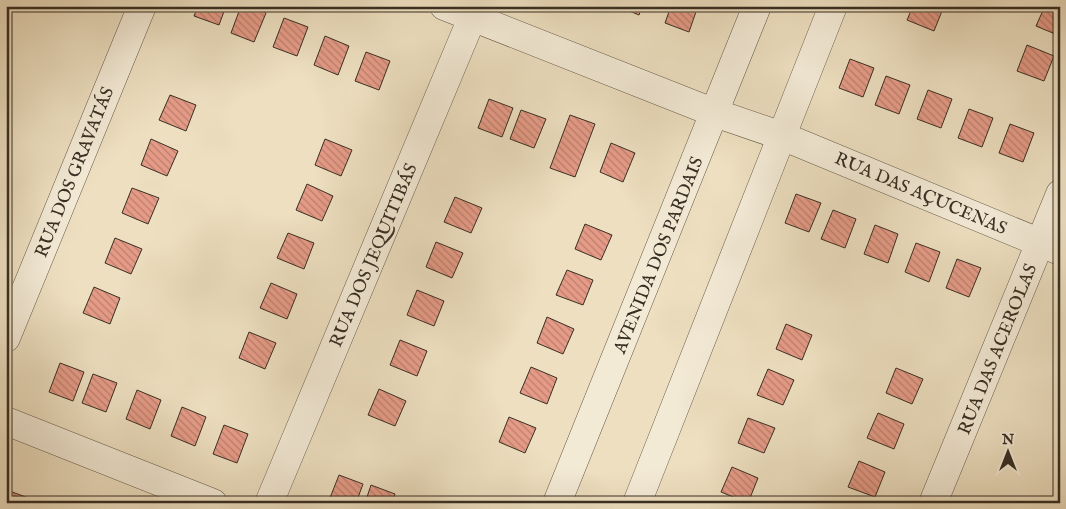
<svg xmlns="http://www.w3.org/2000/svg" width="1066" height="509" font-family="'IM FELL English',serif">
  <defs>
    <pattern id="building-back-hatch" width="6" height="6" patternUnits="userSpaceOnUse" patternTransform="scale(1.25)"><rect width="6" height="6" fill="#e69b87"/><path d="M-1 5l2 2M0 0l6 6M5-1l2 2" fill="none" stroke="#bb7f6e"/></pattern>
  </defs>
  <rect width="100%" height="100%" fill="#eddfc0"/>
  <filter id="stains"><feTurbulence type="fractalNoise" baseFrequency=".004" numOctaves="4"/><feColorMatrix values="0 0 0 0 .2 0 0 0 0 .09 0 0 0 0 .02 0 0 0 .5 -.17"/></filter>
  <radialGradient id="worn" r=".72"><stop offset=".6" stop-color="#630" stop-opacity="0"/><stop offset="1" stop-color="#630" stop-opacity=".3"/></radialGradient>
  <g fill="url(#building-back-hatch)" stroke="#382f23">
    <path d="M198,6h28l-7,19 -25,-9z"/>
    <path d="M241,6h8l17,7 -12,29 -23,-9z"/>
    <path d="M617,6h25l-3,9z"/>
    <path d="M671,6h27l-9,26 -24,-9z"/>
    <path d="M913,6h31l-10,25 -27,-11z"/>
    <path d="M1045,6h15v30l-24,-10z"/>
    <path d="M284,18l24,9 -11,29 -24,-9z"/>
    <path d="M325,36l24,10 -11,29 -24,-10z"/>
    <path d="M1027,45l27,11 -10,25 -27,-10z"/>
    <path d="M366,52l24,9 -11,29 -24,-9z"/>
    <path d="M850,59l24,9 -11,29 -24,-9z"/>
    <path d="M886,76l24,9 -11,29 -24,-9z"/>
    <path d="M928,90l24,9 -11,29 -24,-9z"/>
    <path d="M170,95l26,10 -10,26 -27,-11z"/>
    <path d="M489,99l24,9 -11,29 -24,-9z"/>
    <path d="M969,109l24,9 -11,29 -24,-9z"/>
    <path d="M521,110l25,9 -12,29 -24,-9z"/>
    <path d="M570,115l25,9 -20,53 -25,-9z"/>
    <path d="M1010,124l24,9 -11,29 -24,-9z"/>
    <path d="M151,139l27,12 -11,25 -26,-11z"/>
    <path d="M325,139l27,11 -11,26 -26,-11z"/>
    <path d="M611,143l24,10 -12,29 -23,-10z"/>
    <path d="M307,184l26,12 -11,25 -26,-11z"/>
    <path d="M132,188l27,10 -11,26 -26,-11z"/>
    <path d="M796,194l25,9 -12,29 -24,-9z"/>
    <path d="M455,197l27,11 -11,25 -27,-11z"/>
    <path d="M833,210l23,9 -11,29 -24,-9z"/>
    <path d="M585,224l27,11 -11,25 -26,-11z"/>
    <path d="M875,225l23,9 -10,29 -24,-9z"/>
    <path d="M288,233l26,10 -10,26 -27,-11z"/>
    <path d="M115,238l27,11 -11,25 -26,-11z"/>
    <path d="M436,242l27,11 -11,25 -26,-11z"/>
    <path d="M916,243l24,9 -11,30 -24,-10z"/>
    <path d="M957,259l24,9 -12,29 -23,-9z"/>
    <path d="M567,270l26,10 -10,25 -27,-10z"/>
    <path d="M271,283l26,11 -10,25 -27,-11z"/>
    <path d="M94,287l26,11 -10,26 -27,-11z"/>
    <path d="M417,290l27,11 -10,25 -27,-11z"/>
    <path d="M547,317l27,12 -11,25 -26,-11z"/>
    <path d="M786,324l26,11 -10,25 -26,-11z"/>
    <path d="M249,332l27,11 -11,26 -26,-11z"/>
    <path d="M400,340l27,11 -10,25 -27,-11z"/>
    <path d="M60,363l24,9 -11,29 -24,-9z"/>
    <path d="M531,367l26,11 -10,26 -27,-11z"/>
    <path d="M896,368l27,11 -11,25 -26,-11z"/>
    <path d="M768,369l26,11 -11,25 -26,-10z"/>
    <path d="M93,374l24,9 -11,29 -24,-9z"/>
    <path d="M379,389l27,12 -11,25 -27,-11z"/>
    <path d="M137,390l24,10 -11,29 -24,-10z"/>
    <path d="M182,407l24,10 -11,29 -24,-10z"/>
    <path d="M878,413l26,11 -10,25 -27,-11z"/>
    <path d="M509,417l27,11 -11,25 -26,-11z"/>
    <path d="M748,418l27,10 -11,25 -26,-10z"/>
    <path d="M224,425l24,9 -11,29 -24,-9z"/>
    <path d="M859,461l26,11 -10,25 -27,-10z"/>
    <path d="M732,467l26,11 -10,25 -27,-11z"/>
    <path d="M339,475l24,9 -7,19h-28z"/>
    <path d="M371,485l24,9 -3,9h-27z"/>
    <path d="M7,490l24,9 -1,4h-24z"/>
  </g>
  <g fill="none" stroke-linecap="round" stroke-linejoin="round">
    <defs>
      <g id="minor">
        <path d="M444,6l271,107 67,23 278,115"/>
        <path d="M6,338l136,-332"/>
        <path d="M6,421l207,82"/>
        <path d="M269,503l208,-497"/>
        <path d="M933,503l127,-309"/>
      </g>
      <g id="tertiary">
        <path d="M557,503l200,-497"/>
        <path d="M637,503l196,-497"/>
      </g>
    </defs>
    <use href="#minor" stroke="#655b4a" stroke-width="29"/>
    <use href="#tertiary" stroke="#655b4a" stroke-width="29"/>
    <use href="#minor" stroke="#f3ead6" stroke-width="28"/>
    <use href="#tertiary" stroke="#f3ead6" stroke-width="28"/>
  </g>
  <g text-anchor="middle" stroke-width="4" stroke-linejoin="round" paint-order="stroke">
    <g font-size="18" fill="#382f23" stroke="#f3ead6">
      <text transform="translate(74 172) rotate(-68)" y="6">RUA DOS GRAVATÁS</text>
      <text transform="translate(921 193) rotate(23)" y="6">RUA DAS AÇUCENAS</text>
      <text transform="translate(373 255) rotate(-67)" y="6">RUA DOS JEQUITIBÁS</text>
      <text transform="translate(658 255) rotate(-68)" y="6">AVENIDA DOS PARDAIS</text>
      <text transform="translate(997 349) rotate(-68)" y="6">RUA DAS ACEROLAS</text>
    </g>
  </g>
  <rect width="1066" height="509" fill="none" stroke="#eddfc0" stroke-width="25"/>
  <rect x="8" y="8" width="1051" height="494" fill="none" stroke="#382f23" stroke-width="2.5"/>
  <rect x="12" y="12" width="1041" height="484" fill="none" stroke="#382f23"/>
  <g transform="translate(1008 452)" stroke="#f3ead6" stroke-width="4" paint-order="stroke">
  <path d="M0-4L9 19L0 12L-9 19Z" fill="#382f23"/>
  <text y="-8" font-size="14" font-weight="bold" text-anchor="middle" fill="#382f23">N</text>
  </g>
  <rect width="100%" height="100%" filter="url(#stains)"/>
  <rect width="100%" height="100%" fill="url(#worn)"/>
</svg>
